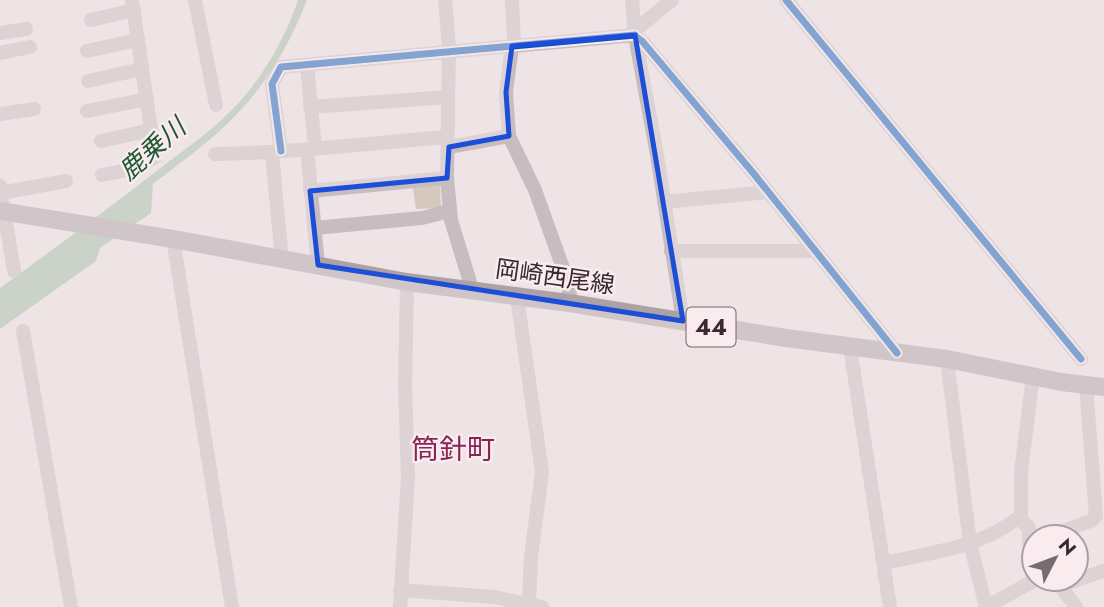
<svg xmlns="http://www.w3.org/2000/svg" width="1104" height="607" font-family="Jost,'Noto Sans JP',sans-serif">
  <rect width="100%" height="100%" fill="#eee3e5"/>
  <path fill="#d5c9be" d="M440,186l1,22 -25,1 -3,-21z"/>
  <path fill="#a0bea7" d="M298,0h9c-18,48 -45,91 -82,126 -22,21 -48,39 -72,58l-2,29 -51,35 -4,13 -96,68v-41c54,-39 106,-78 158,-118 31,-24 64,-46 89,-77 22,-27 40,-60 51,-93z"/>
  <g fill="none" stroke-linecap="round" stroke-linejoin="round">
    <g stroke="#c7bcbf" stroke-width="14">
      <path d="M195,0l21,105"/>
      <path d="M445,0l4,47 -2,131 4,42 19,62 -1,8"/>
      <path d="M512,0l2,41 -2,5 -6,46 3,44 26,54 28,78 7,27 -1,8"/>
      <path d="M632,0l3,36 22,119 26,166"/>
      <path d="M786,0l295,359"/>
      <path d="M91,20l43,-10"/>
      <path d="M634,31l38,-31"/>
      <path d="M0,33l26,-4"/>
      <path d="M635,36l7,5 112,133 143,179"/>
      <path d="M87,51l51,-11"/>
      <path d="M0,53l30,-6"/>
      <path d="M307,66l8,81"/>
      <path d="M88,81l54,-12"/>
      <path d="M310,107l138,-10"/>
      <path d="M87,111l60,-12"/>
      <path d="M0,114l34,-5"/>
      <path d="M101,141l50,-11"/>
      <path d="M449,147l60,-11"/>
      <path d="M307,149l11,116"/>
      <path d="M281,151l-9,-67 9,-17 354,-32"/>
      <path d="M215,154c77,-1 155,-11 232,-17"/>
      <path d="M272,154l10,106"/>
      <path d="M102,175l34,-7 19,-11 -23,-157"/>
      <path d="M0,186l14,85"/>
      <path d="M310,191l137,-13"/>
      <path d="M1,193l65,-12"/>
      <path d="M664,202l104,-10"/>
      <path d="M314,228l108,-10 28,-7"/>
      <path d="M173,239l59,368"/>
      <path d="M671,251h144"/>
      <path d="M517,297l25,175 -11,85 -2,46"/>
      <path d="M23,331l48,276"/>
      <path d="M850,347l40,260"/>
      <path d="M947,359l23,184 16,64"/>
      <path d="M1021,520v-48l12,-96"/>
      <path d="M1045,537l46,-16 5,-5 -10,-131"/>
      <path d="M884,563c44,-10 94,-15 131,-43h6l8,8v15l5,-2"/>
      <path d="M1056,580l20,27"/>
      <path d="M1060,586l43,-15"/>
      <path d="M400,590l94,7 48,10"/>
      <path d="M400,607l8,-129 -3,-91 2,-105"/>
      <path d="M986,607l51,-28"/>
    </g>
    <path stroke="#aca1a4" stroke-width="18" d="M0,211l173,28 234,43 162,21 217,35 161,21 114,23 43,5"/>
    <defs>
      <g id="cycleway">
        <path d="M786,0l295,359"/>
        <path d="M635,36l7,5 112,133 143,179"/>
        <path d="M281,151l-9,-67 9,-17 354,-32"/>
      </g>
    </defs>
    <use href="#cycleway" stroke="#faebee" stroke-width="11"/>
    <use href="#cycleway" stroke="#0057b8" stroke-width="7"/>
  </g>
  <path d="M0 0H1104V607H0ZM635,35l48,286 -365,-56 -8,-74 137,-13 2,-31 60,-11 -3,-44 6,-46z" fill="#eee3e5" fill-opacity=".55" fill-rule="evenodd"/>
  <path fill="none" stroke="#1d4ed8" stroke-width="5" stroke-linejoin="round" d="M635,35l48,286 -365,-56 -8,-74 137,-13 2,-31 60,-11 -3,-44 6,-46z"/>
  <g text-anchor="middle" stroke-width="5" stroke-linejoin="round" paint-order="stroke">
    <rect fill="#faebee" stroke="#726468" stroke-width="2" x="686.5" y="307.5" width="49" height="39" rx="5"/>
    <g font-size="23" font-weight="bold" fill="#382a2f">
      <text x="711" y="335">44</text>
    </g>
    <g font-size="24" fill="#382a2f" stroke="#faebee">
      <text transform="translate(555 277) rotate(8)" y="8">岡崎西尾線</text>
    </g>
    <g font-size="26" font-style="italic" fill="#205833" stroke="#faebee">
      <text transform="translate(152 149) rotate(-41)" y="9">鹿乗川</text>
    </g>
    <g font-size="28" fill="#842554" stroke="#faebee">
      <text x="453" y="459">筒針町</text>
    </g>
  </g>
  <g transform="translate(1055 558) rotate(48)"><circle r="33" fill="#faebee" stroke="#ac9ea2" stroke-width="2"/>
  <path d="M0-5L12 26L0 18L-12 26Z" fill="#786b6f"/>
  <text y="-10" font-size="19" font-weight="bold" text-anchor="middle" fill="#382a2f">N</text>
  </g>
</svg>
